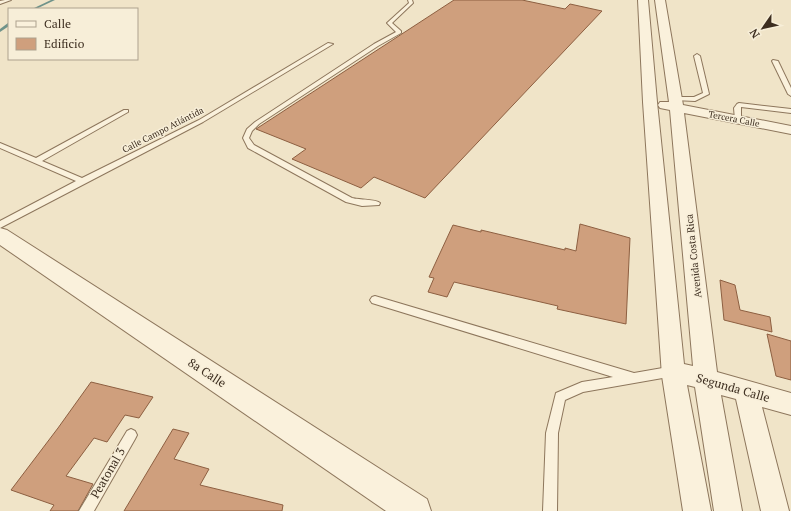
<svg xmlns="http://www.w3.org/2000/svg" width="791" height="511" font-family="'PT Serif',serif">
  <rect width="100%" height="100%" fill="#f0e4c8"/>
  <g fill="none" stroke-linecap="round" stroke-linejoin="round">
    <g fill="#6f938a" fill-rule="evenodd">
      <path d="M51,0h4l-19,9h-4z"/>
      <path d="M8,23h1v3l-9,6v-3z"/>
    </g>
  </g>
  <g fill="#cf9f7d" stroke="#8d5f41">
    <path d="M454,0h68l43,9 5,-5 32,7 -177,187 -51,-21 -13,11 -69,-29 14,-10 -50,-20z"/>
    <path d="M580,224l50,14 -4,86 -69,-15 1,-3 -104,-24 -7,15 -19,-5 6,-14 -5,-1 24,-52 28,7v-2l84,20v-2l11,3z"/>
    <path d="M720,280l15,5 5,25 30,7 2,15 -48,-12z"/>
    <path d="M767,334l24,7v39l-15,-4z"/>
    <path d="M91,382l62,15 -14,21 -14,-3 -18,27 -13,-4 -28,38 27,8 -15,27h-28l4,-6 -43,-15 47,-62z"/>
    <path d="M173,429l16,4 -15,26 35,10 -9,16 83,20 -1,6h-158z"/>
  </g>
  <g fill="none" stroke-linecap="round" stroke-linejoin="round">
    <defs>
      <g id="service">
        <path d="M5,0h6l-11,4v-3z"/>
        <path d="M408,0h4l1,3 -21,20 9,8v2l-23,13 -119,78 -7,7 -3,7 5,7 98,53c7,2 24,1 28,5l-1,2 -17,1 -16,-4 -98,-54 -5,-10 4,-9 8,-7 119,-78 22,-12 -9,-9 22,-20z"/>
        <path d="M328,43l5,1 -130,78 -203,106v-7l76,-40 -76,-33v-5l36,15 88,-48h4v2l-86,49 40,17 117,-58z"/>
        <path d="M697,54l3,2 9,38 -14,7 -21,-1v-2l2,-1h18l9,-4 -9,-37z"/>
        <path d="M773,60l5,1 13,27v8l-3,-2 -16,-33z"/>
        <path d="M739,103l52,6v4l-50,-6v13l-3,2 -3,-2 -1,-12 3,-4z"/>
        <path d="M375,296l259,77 40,-7 4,2 2,3 -2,3 -4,2 -91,16 -18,8 -7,33 -1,78h-14l3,-78 10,-40 26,-11 31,-5 -241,-74 -2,-3 2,-3z"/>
        <path d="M131,429l4,2 2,4 -2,4 -41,72h-15l48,-80z"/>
      </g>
      <path id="minor" d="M638,0h10l9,102 27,262 9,2 -23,-256 -10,-2 -2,-3 2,-3h9l-14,-102h10l18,105 108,21v8l-107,-21 33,259 74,21v22l-29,-8 27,104h-28l-25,-112 -15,-4 21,116h-28l-19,-124 -8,-2 24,126h-28l-21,-135 -19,-274z"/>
      <path id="tertiary" d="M0,228l7,2 420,269 4,12h-45l-386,-266z"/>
    </defs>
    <use href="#service" stroke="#8d765c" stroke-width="2"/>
    <use href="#minor" stroke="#8d765c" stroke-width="2"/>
    <use href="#tertiary" stroke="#8d765c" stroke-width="2"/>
    <use href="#service" fill="#faf1dc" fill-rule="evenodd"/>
    <use href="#minor" fill="#faf1dc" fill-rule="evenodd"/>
    <use href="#tertiary" fill="#faf1dc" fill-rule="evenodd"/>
  </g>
  <g text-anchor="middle" stroke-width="3" stroke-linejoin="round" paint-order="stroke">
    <g font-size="9" fill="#3d2e20" stroke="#f7eed8">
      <text transform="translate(734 119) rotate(11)" y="3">Tercera Calle</text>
      <text transform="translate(163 130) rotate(-27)" y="3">Calle Campo Atlántida</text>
    </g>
    <g font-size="10" fill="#3d2e20" stroke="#f7eed8">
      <text transform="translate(693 256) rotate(-96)" y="4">Avenida Costa Rica</text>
    </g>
    <g font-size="12" fill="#3d2e20" stroke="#f7eed8">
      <text transform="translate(207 373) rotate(33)" y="4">8a Calle</text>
      <text transform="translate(733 388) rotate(16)" y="4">Segunda Calle</text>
      <text transform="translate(108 473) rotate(-60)" y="4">Peatonal 3</text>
    </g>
  </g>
  <rect x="8" y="8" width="130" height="52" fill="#f7eed8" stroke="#ada18e"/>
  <rect x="16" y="21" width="20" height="6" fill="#faf1dc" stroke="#ada18e"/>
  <text x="44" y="28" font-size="12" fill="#3d2e20">Calle</text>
  <rect x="16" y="38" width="20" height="12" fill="#cf9f7d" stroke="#ada18e"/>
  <text x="44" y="48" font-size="12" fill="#3d2e20">Edificio</text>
  <g transform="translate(763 28) rotate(236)" stroke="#f7eed8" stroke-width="3" paint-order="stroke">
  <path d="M0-3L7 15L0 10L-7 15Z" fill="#3d2e20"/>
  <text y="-6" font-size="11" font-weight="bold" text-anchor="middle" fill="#3d2e20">N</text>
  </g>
</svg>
